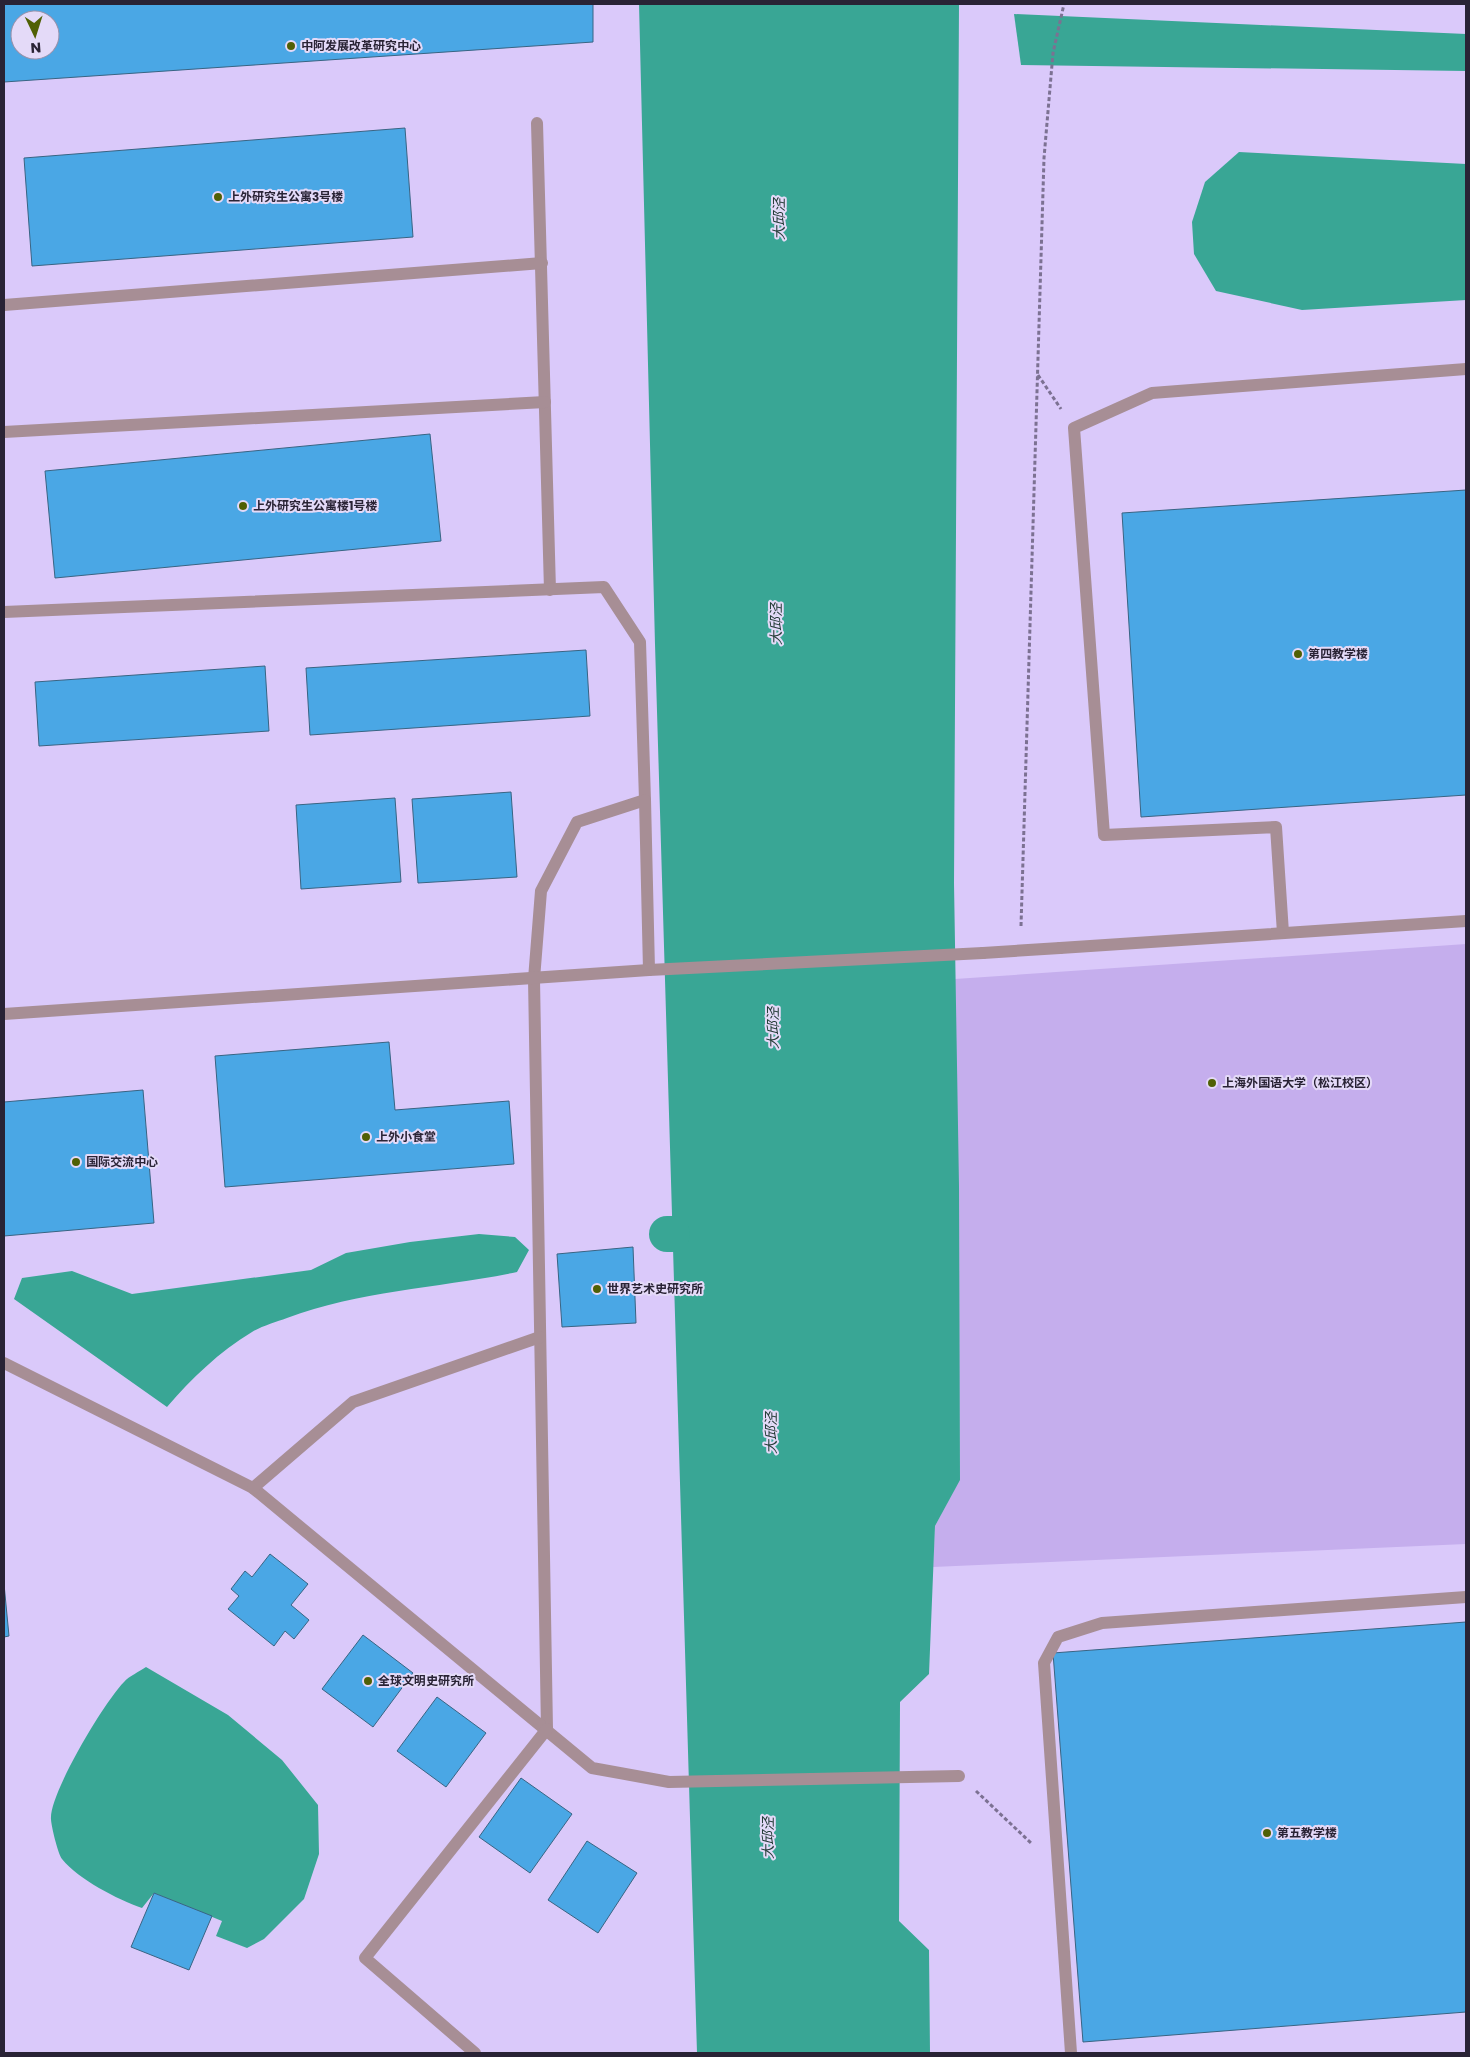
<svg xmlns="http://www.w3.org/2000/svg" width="1470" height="2057" font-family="Poppins,'Noto Sans SC',sans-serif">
  <rect width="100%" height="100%" fill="#dac9fa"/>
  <path fill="#c5aeed" d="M1466,944v600l-533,23 2,-41 25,-47 -5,-500z"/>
  <g fill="#39a695">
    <path d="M639,4h320l-5,879 5,303 1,294 -25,46 -6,148 -29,28 -1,219 30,29 1,103h-233l-42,-1409z"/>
    <path d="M1014,14l452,20v37l-445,-6z"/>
    <path d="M1239,152l227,12v136l-164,10 -86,-19 -22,-37 -2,-32 13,-40z"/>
    <path d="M479,1234l36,3 14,13 -12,22c-77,16 -156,18 -230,46 -11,4 -25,8 -35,14 -33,20 -60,46 -85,75l-153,-108 8,-21 50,-7 60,23 179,-24 35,-17 64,-11z"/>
    <path d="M146,1667l82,48 54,45 36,45 1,49 -15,45 -40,40 -17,9 -31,-12 6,-15 -68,-28 -12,15c-25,-9 -63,-28 -80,-49 -4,-5 -11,-34 -11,-40 -2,-25 54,-118 73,-137 5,-6 15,-10 22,-15z"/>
  </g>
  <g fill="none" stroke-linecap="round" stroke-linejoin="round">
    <path stroke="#39a695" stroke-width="36" d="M667,1234h5"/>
  </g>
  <g fill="#4aa7e5" stroke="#396483" fill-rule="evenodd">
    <path d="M4,4h589v38l-589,40zM20,20h30v30h-30z"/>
    <path d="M405,128l8,109 -381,29 -8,-108z"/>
    <path d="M430,434l11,107 -386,37 -10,-107z"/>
    <path d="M1466,490v305l-325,22 -19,-304z"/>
    <path d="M586,650l4,66 -280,19 -4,-67z"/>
    <path d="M265,666l4,65 -230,15 -4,-64z"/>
    <path d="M511,792l6,85 -99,6 -6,-84z"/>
    <path d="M395,798l6,84 -100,7 -5,-84z"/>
    <path d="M389,1042l6,68 114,-9 5,63 -289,23 -10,-131z"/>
    <path d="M143,1090l11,133 -150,13v-134z"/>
    <path d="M633,1247l3,76 -74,4 -5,-73z"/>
    <path d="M270,1554l38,30 -17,21 18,15 -15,19 -9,-8 -11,15 -46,-37 11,-13 -8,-7 14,-18 7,6z"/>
    <path d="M4,1584l5,52 -5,1z"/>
    <path d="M1466,1622v390l-383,30 -30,-389z"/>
    <path d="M363,1635l50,38 -40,54 -51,-38z"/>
    <path d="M437,1697l49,36 -40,54 -49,-36z"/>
    <path d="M521,1778l51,36 -42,59 -51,-36z"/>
    <path d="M587,1841l50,32 -39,60 -50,-33z"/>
    <path d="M154,1893l58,23 -23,54 -58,-23z"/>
  </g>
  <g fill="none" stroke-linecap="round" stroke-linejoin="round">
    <g stroke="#7c7192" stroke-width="3" stroke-dasharray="4 2.5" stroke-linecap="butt">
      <path d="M1038,375l23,34"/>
      <path d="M1021,926l23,-768 9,-105 11,-49"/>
      <path d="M976,1791l55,52"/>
    </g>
    <g stroke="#a78e95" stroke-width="12">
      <path d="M537,123l13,467"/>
      <path d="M4,612l600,-25 36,55 5,158 -68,22 -36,69 -7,88 13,750"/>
      <path d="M1283,933l-7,-106 -172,8 -30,-407 78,-35 314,-24"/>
      <path d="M1060,948l406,-27"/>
      <path d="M4,1014l645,-44 334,-17"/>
      <path d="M4,1363l249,125 339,280 77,14 290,-6"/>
      <path d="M253,1488l100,-86 187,-65"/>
      <path d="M1071,2053l-27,-390 14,-26 44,-14 364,-26"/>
    </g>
    <g stroke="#a78e95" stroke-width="12">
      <path d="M4,305l538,-42"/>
      <path d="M4,432l541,-30"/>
      <path d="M645,800l4,170"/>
      <path d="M475,2053l-110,-95 182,-229"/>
    </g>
    <path stroke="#a78e95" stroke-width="12" d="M983,953l77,-5"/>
  </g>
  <g fill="#506005" stroke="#e4daf8" stroke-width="2">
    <circle cx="291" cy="46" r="5"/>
    <circle cx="218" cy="197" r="5"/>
    <circle cx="243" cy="506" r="5"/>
    <circle cx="1298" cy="654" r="5"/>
    <circle cx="1212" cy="1083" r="5"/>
    <circle cx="366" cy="1137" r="5"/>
    <circle cx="76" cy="1162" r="5"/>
    <circle cx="597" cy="1289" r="5"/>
    <circle cx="368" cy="1681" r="5"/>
    <circle cx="1267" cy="1833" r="5"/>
  </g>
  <g text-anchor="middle" stroke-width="4" stroke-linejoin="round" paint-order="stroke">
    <g font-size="12" font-weight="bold" fill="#292335" stroke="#e4daf8" text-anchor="start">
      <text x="301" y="50">中阿发展改革研究中心</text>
      <text x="228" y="201">上外研究生公寓3号楼</text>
      <text x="253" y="510">上外研究生公寓楼1号楼</text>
      <text x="1308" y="658">第四教学楼</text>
      <text x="1222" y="1087">上海外国语大学（松江校区）</text>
      <text x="376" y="1141">上外小食堂</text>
      <text x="86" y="1166">国际交流中心</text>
      <text x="607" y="1293">世界艺术史研究所</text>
      <text x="378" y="1685">全球文明史研究所</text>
      <text x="1277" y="1837">第五教学楼</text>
    </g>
    <g font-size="14" font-style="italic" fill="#233b36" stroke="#e4daf8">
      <text transform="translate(779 219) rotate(-90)" y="5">大邱泾</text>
      <text transform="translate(776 624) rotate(-90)" y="5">大邱泾</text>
      <text transform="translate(773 1028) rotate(-90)" y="5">大邱泾</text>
      <text transform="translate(771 1433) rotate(-90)" y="5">大邱泾</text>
      <text transform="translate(768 1838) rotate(-90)" y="5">大邱泾</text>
    </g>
  </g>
  <rect width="1470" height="2057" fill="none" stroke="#292335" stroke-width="10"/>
  <g transform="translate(35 35) rotate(176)"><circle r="24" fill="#e4daf8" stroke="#9991aa"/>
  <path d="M0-4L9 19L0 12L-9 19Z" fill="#506005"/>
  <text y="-8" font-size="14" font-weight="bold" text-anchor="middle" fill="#292335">N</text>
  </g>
</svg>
